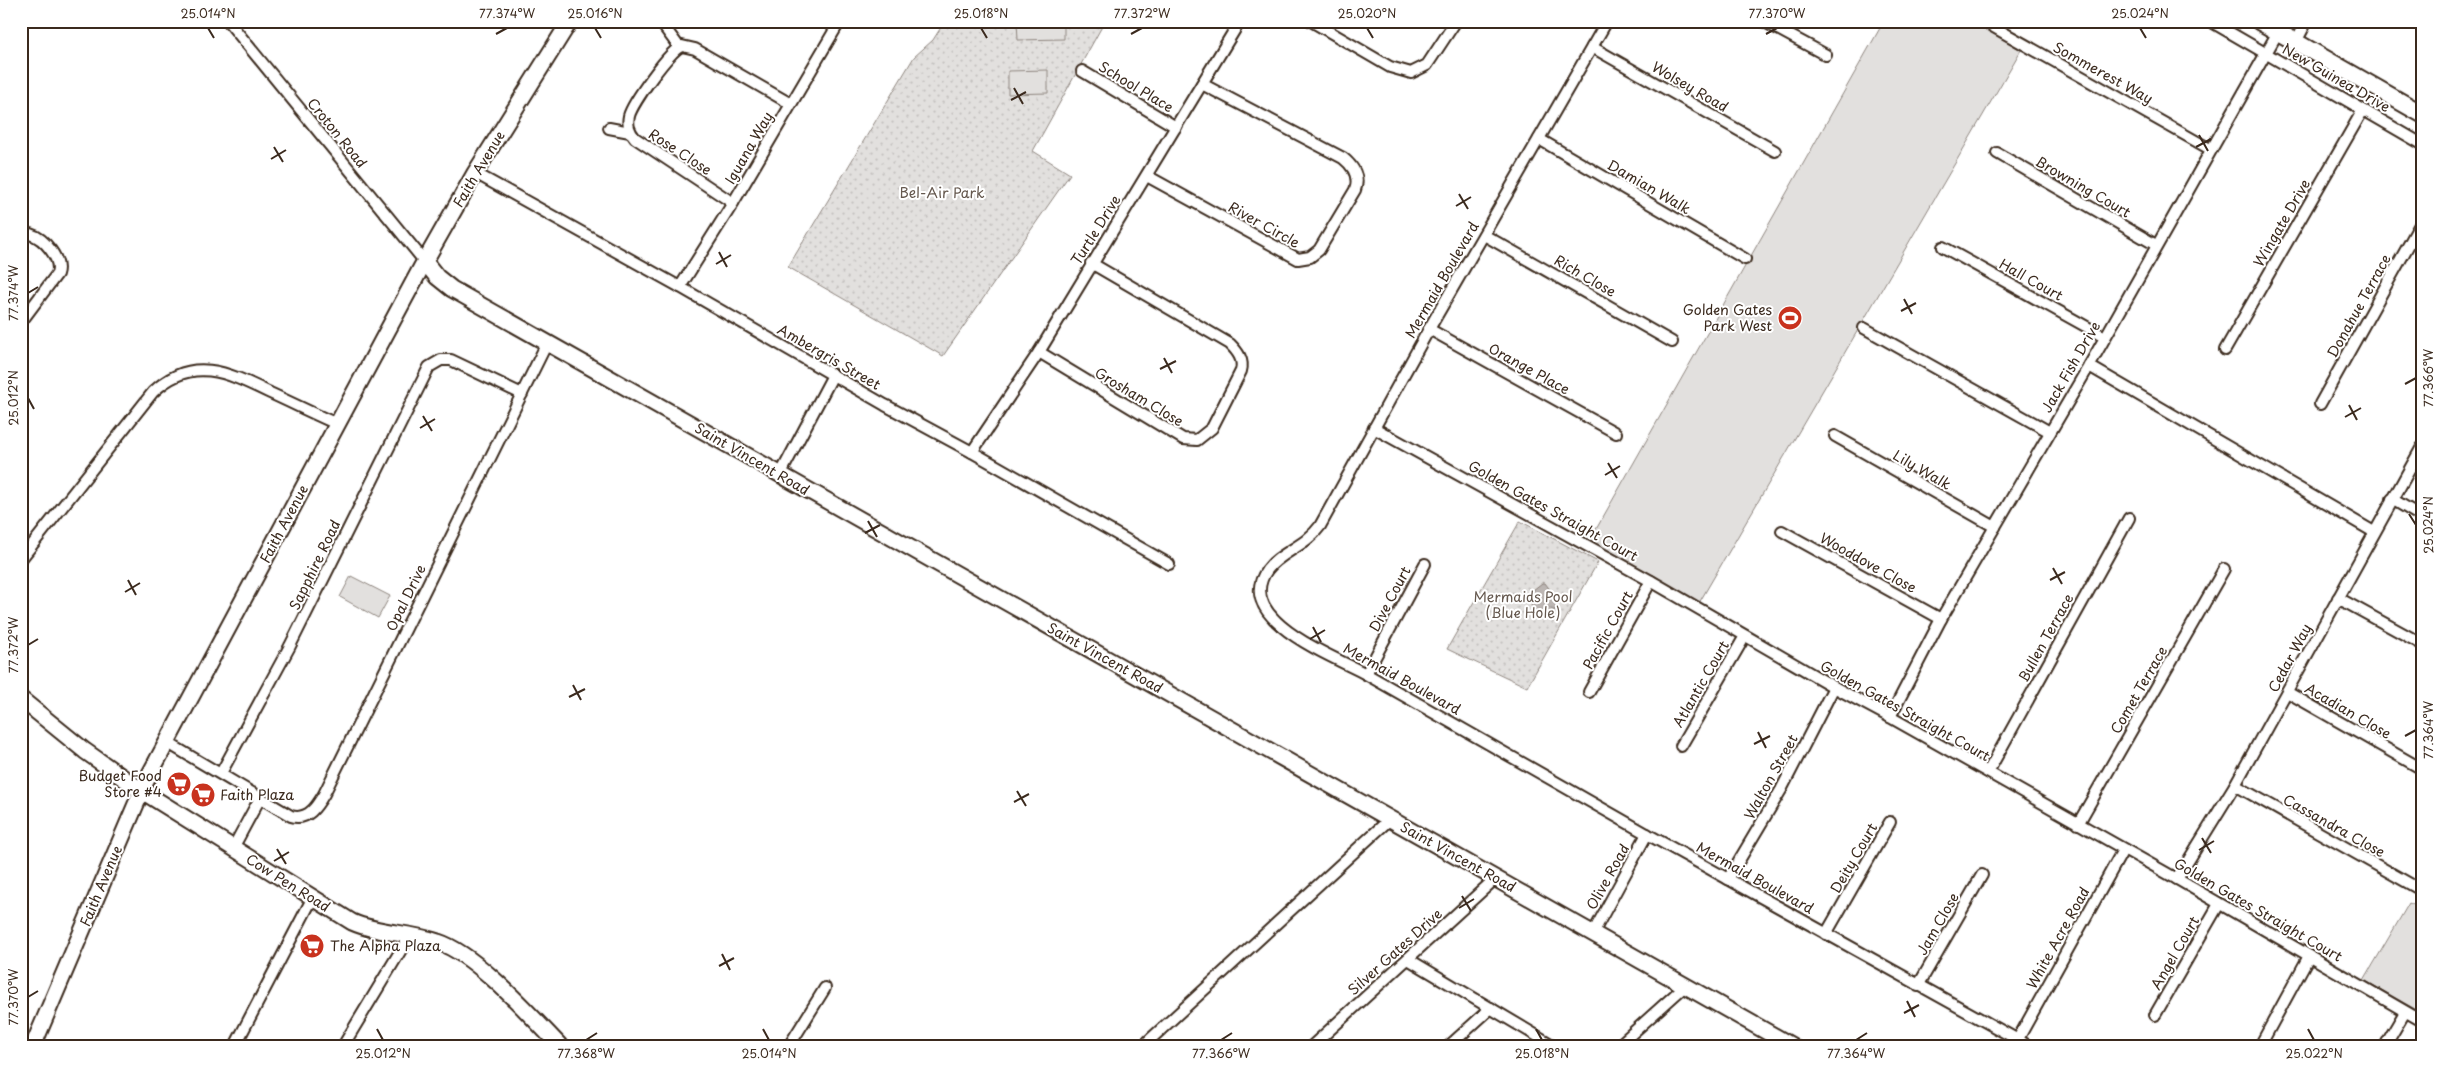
<svg xmlns="http://www.w3.org/2000/svg" width="2443" height="1067" font-family="'Playpen Sans',sans-serif">
  <defs>
    <pattern id="grass-dots" width="8" height="8" patternUnits="userSpaceOnUse" patternTransform="scale(1.25)"><rect width="8" height="8" fill="#e2e0de"/><path d="M2 2h.1M6 6h.1" fill="none" stroke="#c3c0be" stroke-width="1.8" stroke-linecap="round"/></pattern>
    <pattern id="water-ripples" width="26" height="14" patternUnits="userSpaceOnUse" patternTransform="scale(1.25)"><rect width="26" height="14" fill="#bcb6b3"/><path d="M2 4q2-2 4 0t4 0M15 11q2-2 4 0t4 0" fill="none" stroke="#9a9491"/></pattern>
  </defs>
  <rect width="100%" height="100%" fill="#fff"/>
  <filter id="ink" filterUnits="userSpaceOnUse"><feTurbulence type="fractalNoise" baseFrequency=".02" numOctaves="2"/><feDisplacementMap in="SourceGraphic" scale="10" xChannelSelector="R" yChannelSelector="G"/><feConvolveMatrix kernelMatrix="1 2 1 2 8 2 1 2 1" color-interpolation-filters="sRGB"/></filter>
  <g filter="url(#ink)">
    <g fill="url(#grass-dots)" stroke="#8e857e">
      <path d="M945,21h160l-72,130 37,23 -127,182 -155,-89 126,-210 19,-17z"/>
      <path d="M1520,521l78,41 -71,125 -80,-38z"/>
    </g>
    <g fill="#e2e0de" stroke="#8e857e">
      <path d="M1017,21h47v18l-46,1z"/>
      <path d="M1884,21h88l49,29 -322,553 -109,-63z"/>
      <path d="M1048,70v23l-40,1v-23z"/>
      <path d="M351,576l39,20 -12,22 -38,-21z"/>
      <path d="M2409,903l13,7v103l-58,-33z"/>
    </g>
    <path fill="url(#water-ripples)" stroke="#887e77" d="M1542,583h3c9,12 19,23 2,35l-8,-2 -8,-11 2,-15z"/>
    <g fill="none" stroke-linecap="round" stroke-linejoin="round">
      <defs>
        <g id="street">
          <path d="M228,21l197,241"/>
          <path d="M1311,21l79,46 21,6 16,-8 29,-44"/>
          <path d="M1607,21l-178,308 -109,197c-15,21 -40,26 -53,44 -35,49 68,87 99,104l281,160 382,212"/>
          <path d="M1763,21l63,34"/>
          <path d="M1983,21l227,128"/>
          <path d="M2210,21l212,123"/>
          <path d="M665,28l14,19"/>
          <path d="M2296,42l11,-21"/>
          <path d="M1592,47l183,104"/>
          <path d="M1082,71l94,56"/>
          <path d="M609,128l21,4"/>
          <path d="M1539,139l206,120"/>
          <path d="M1997,153l159,92"/>
          <path d="M475,173l205,114 205,118 87,47 197,112"/>
          <path d="M1147,176l151,83 12,-2 9,-7 36,-60c5,-13 -2,-24 -12,-32l-141,-74"/>
          <path d="M733,203l-98,-65c-6,-7 -8,-13 -6,-22 3,-12 41,-67 53,-70l13,3 96,55"/>
          <path d="M1484,235l188,107"/>
          <path d="M21,238l9,-4c14,4 32,25 27,40l-36,48"/>
          <path d="M1943,247l162,90"/>
          <path d="M680,287l53,-84 107,-182"/>
          <path d="M1864,328l186,104"/>
          <path d="M1429,329l187,104"/>
          <path d="M2225,350l138,-240"/>
          <path d="M1039,352l144,87 14,1 15,-12 29,-57c3,-11 -3,-19 -11,-27l-139,-81"/>
          <path d="M2089,366l285,166"/>
          <path d="M2320,404l102,-183"/>
          <path d="M1374,428l277,153 183,106 56,30 287,162 245,142"/>
          <path d="M1835,436l160,91"/>
          <path d="M972,452l67,-100 201,-331"/>
          <path d="M780,475l53,-100"/>
          <path d="M2392,499l30,18"/>
          <path d="M1782,531l159,88"/>
          <path d="M21,559l132,-167c39,-38 76,-19 117,1 22,10 44,21 67,31"/>
          <path d="M2338,598l84,46"/>
          <path d="M1366,674l59,-110"/>
          <path d="M1589,692l62,-111"/>
          <path d="M2287,692l135,77"/>
          <path d="M1890,717l51,-98 148,-253 189,-334"/>
          <path d="M168,743l123,73c17,5 26,-10 33,-22l223,-451"/>
          <path d="M1681,746l64,-110"/>
          <path d="M1988,772l141,-254"/>
          <path d="M221,773l69,-127 139,-279 12,-7h10l71,34"/>
          <path d="M2235,785l184,104"/>
          <path d="M2078,824l146,-255"/>
          <path d="M233,848l27,-50"/>
          <path d="M1728,879l53,-89 53,-103"/>
          <path d="M2177,879l58,-94 187,-338"/>
          <path d="M1593,933l54,-99"/>
          <path d="M1826,934l64,-112"/>
          <path d="M1408,959l146,87"/>
          <path d="M1918,986l64,-111"/>
          <path d="M2155,1015l64,-111"/>
          <path d="M2018,1039l105,-189"/>
          <path d="M235,1046l77,-147"/>
          <path d="M343,1046l67,-111"/>
          <path d="M789,1046l36,-58"/>
          <path d="M1143,1046l247,-227"/>
          <path d="M1312,1046l184,-168"/>
          <path d="M1449,1046l42,-38"/>
          <path d="M1618,1046l68,-61"/>
          <path d="M2260,1046l49,-90"/>
          <path d="M2385,1046l20,-34"/>
        </g>
        <g id="secondary">
          <path d="M425,262l12,15 15,12 1340,757"/>
          <path d="M21,699l64,52 57,40 210,131c27,12 58,10 86,20 38,12 93,74 122,104"/>
          <path d="M33,1046l112,-263 276,-515 54,-95 95,-152"/>
        </g>
        <path id="primary" d="M2259,21l163,93"/>
      </defs>
      <use href="#street" stroke="#3b2a1e" stroke-width="14"/>
      <use href="#secondary" stroke="#3b2a1e" stroke-width="19"/>
      <use href="#primary" stroke="#3b2a1e" stroke-width="20"/>
      <use href="#street" stroke="#fff" stroke-width="10"/>
      <use href="#secondary" stroke="#fff" stroke-width="15"/>
      <use href="#primary" stroke="#fff" stroke-width="16"/>
    </g>
  </g>
  <path fill="none" stroke="#3b2a1e" stroke-width="2" d="M208,28l6,10M595,28l6,10M981,28l6,10M1367,28l6,10M2140,28l6,10M496,34l11,-6M1131,34l11,-6M1766,34l11,-6M1014,88l9,16M1011,100l15,-8M2199,135l9,16M274,147l9,15M2196,147l15,-8M271,159l15,-9M1459,194l9,15M1456,206l15,-9M719,252l8,15M716,264l15,-9M28,293l10,-6M1904,299l8,15M1901,311l15,-8M1164,358l8,15M1160,369l16,-8M2405,384l11,-6M28,398l6,11M2349,405l8,15M423,416l9,15M2345,417l16,-9M420,428l15,-9M1608,463l9,15M1605,475l15,-9M2409,514l7,11M868,521l9,16M865,533l15,-8M2053,568l9,16M128,580l8,15M2050,580l15,-8M125,592l15,-9M1313,627l8,15M1310,639l15,-9M28,645l10,-6M573,685l8,15M569,697l16,-8M1758,732l8,16M2405,736l11,-6M1754,744l16,-8M1017,791l9,15M1014,802l15,-8M2202,838l9,15M277,849l9,15M2199,850l15,-9M274,861l15,-9M1462,896l9,15M1459,908l15,-9M722,954l8,16M719,966l15,-8M28,997l10,-6M1907,1001l8,16M1904,1013l15,-8M377,1029l6,11M763,1029l6,11M1536,1029l6,11M2308,1029l6,11M586,1040l11,-7M1221,1040l11,-7M1856,1040l11,-7"/>
  <defs>
    <symbol id="stadium-disc" viewBox="-11 -11 22 22"><circle r="9.5" fill="#c8321e" stroke="#fff"/><path d="M0-5a6.5 5 0 1 0 0 10a6.5 5 0 1 0 0-10ZM-3.5-1.8h7v3.6h-7Z" fill="#fff"/></symbol>
    <symbol id="supermarket-disc" viewBox="-11 -11 22 22"><circle r="9.5" fill="#c8321e" stroke="#fff"/><path d="M-6-5.5h2.5l.6 2H6L4.5 2H-2.5L-4.4-4H-6ZM-1.5 3.2a1.3 1.3 0 1 0 .1 0ZM3 3.2a1.3 1.3 0 1 0 .1 0Z" fill="#fff"/></symbol>
  </defs>
  <g fill-rule="evenodd">
    <use href="#stadium-disc" x="1776" y="304" width="28" height="28"/>
    <use href="#supermarket-disc" x="165" y="770" width="28" height="28"/>
    <use href="#supermarket-disc" x="189" y="781" width="28" height="28"/>
    <use href="#supermarket-disc" x="298" y="932" width="28" height="28"/>
  </g>
  <g text-anchor="middle" stroke-width="4" stroke-linejoin="round" paint-order="stroke">
    <g font-size="14" fill="#3b2a1e" stroke="#fff">
      <text transform="translate(2103 73) rotate(29)" y="5">Sommerest Way</text>
      <text transform="translate(2336 78) rotate(30)" y="5">New Guinea Drive</text>
      <text transform="translate(1136 87) rotate(31)" y="5">School Place</text>
      <text transform="translate(1690 87) rotate(30)" y="5">Wolsey Road</text>
      <text transform="translate(337 133) rotate(51)" y="5">Croton Road</text>
      <text transform="translate(749 148) rotate(-60)" y="5">Iguana Way</text>
      <text transform="translate(680 152) rotate(33)" y="5">Rose Close</text>
      <text transform="translate(479 169) rotate(-59)" y="5">Faith Avenue</text>
      <text transform="translate(1649 187) rotate(30)" y="5">Damian Walk</text>
      <text transform="translate(2083 187) rotate(30)" y="5">Browning Court</text>
      <text transform="translate(2282 223) rotate(-60)" y="5">Wingate Drive</text>
      <text transform="translate(1264 225) rotate(29)" y="5">River Circle</text>
      <text transform="translate(1096 230) rotate(-58)" y="5">Turtle Drive</text>
      <text transform="translate(1585 276) rotate(30)" y="5">Rich Close</text>
      <text transform="translate(1442 280) rotate(-60)" y="5">Mermaid Boulevard</text>
      <text transform="translate(2031 280) rotate(29)" y="5">Hall Court</text>
      <text transform="translate(2359 306) rotate(-61)" y="5">Donahue Terrace</text>
      <text transform="translate(829 357) rotate(30)" y="5">Ambergris Street</text>
      <text transform="translate(2071 367) rotate(-60)" y="5">Jack Fish Drive</text>
      <text transform="translate(1529 369) rotate(29)" y="5">Orange Place</text>
      <text transform="translate(1139 397) rotate(31)" y="5">Grosham Close</text>
      <text transform="translate(752 459) rotate(30)" y="5">Saint Vincent Road</text>
      <text transform="translate(1922 470) rotate(30)" y="5">Lily Walk</text>
      <text transform="translate(1553 511) rotate(29)" y="5">Golden Gates Straight Court</text>
      <text transform="translate(284 524) rotate(-62)" y="5">Faith Avenue</text>
      <text transform="translate(1868 563) rotate(29)" y="5">Wooddove Close</text>
      <text transform="translate(315 565) rotate(-64)" y="5">Sapphire Road</text>
      <text transform="translate(406 598) rotate(-64)" y="5">Opal Drive</text>
      <text transform="translate(1390 599) rotate(-62)" y="5">Dive Court</text>
      <text transform="translate(1608 630) rotate(-61)" y="5">Pacific Court</text>
      <text transform="translate(2046 638) rotate(-61)" y="5">Bullen Terrace</text>
      <text transform="translate(1105 658) rotate(29)" y="5">Saint Vincent Road</text>
      <text transform="translate(2290 658) rotate(-62)" y="5">Cedar Way</text>
      <text transform="translate(1402 679) rotate(29)" y="5">Mermaid Boulevard</text>
      <text transform="translate(1701 684) rotate(-60)" y="5">Atlantic Court</text>
      <text transform="translate(2139 690) rotate(-60)" y="5">Comet Terrace</text>
      <text transform="translate(1905 711) rotate(29)" y="5">Golden Gates Straight Court</text>
      <text transform="translate(2348 711) rotate(30)" y="5">Acadian Close</text>
      <text transform="translate(1771 777) rotate(-61)" y="5">Walton Street</text>
      <text transform="translate(2334 826) rotate(29)" y="5">Cassandra Close</text>
      <text transform="translate(1458 857) rotate(29)" y="5">Saint Vincent Road</text>
      <text transform="translate(1854 858) rotate(-60)" y="5">Deity Court</text>
      <text transform="translate(1608 877) rotate(-61)" y="5">Olive Road</text>
      <text transform="translate(1755 878) rotate(29)" y="5">Mermaid Boulevard</text>
      <text transform="translate(288 883) rotate(32)" y="5">Cow Pen Road</text>
      <text transform="translate(101 886) rotate(-67)" y="5">Faith Avenue</text>
      <text transform="translate(2258 910) rotate(30)" y="5">Golden Gates Straight Court</text>
      <text transform="translate(1938 924) rotate(-60)" y="5">Jam Close</text>
      <text transform="translate(2058 938) rotate(-61)" y="5">White Acre Road</text>
      <text transform="translate(1395 952) rotate(-42)" y="5">Silver Gates Drive</text>
      <text transform="translate(2175 953) rotate(-60)" y="5">Angel Court</text>
    </g>
    <g font-size="14" fill="#65584e" stroke="#fff">
      <text x="942" y="198">Bel-Air Park</text>
      <text x="1523" y="602">Mermaids Pool<tspan x="1523" dy="16">(Blue Hole)</tspan></text>
    </g>
    <g font-size="14" fill="#3b2a1e" stroke="#fff" text-anchor="end">
      <text x="1772" y="315">Golden Gates<tspan x="1772" dy="16">Park West</tspan></text>
      <text x="162" y="781">Budget Food<tspan x="162" dy="16">Store #4</tspan></text>
      <text x="220" y="800" text-anchor="start">Faith Plaza</text>
      <text x="330" y="951" text-anchor="start">The Alpha Plaza</text>
    </g>
  </g>
  <rect width="2443" height="1067" fill="none" stroke="#fff" stroke-width="55"/>
  <rect x="28" y="28" width="2388" height="1012" fill="none" stroke="#3b2a1e" stroke-width="2"/>
  <g font-size="12" text-anchor="middle" fill="#3b2a1e">
    <text x="208" y="18">25.014°N</text>
    <text x="507" y="18">77.374°W</text>
    <text x="595" y="18">25.016°N</text>
    <text x="981" y="18">25.018°N</text>
    <text x="1142" y="18">77.372°W</text>
    <text x="1367" y="18">25.020°N</text>
    <text x="1777" y="18">77.370°W</text>
    <text x="2140" y="18">25.024°N</text>
    <text transform="translate(14 293) rotate(-90)" y="4">77.374°W</text>
    <text transform="translate(2429 378) rotate(-90)" y="4">77.366°W</text>
    <text transform="translate(14 398) rotate(-90)" y="4">25.012°N</text>
    <text transform="translate(2429 525) rotate(-90)" y="4">25.024°N</text>
    <text transform="translate(14 645) rotate(-90)" y="4">77.372°W</text>
    <text transform="translate(2429 730) rotate(-90)" y="4">77.364°W</text>
    <text transform="translate(14 997) rotate(-90)" y="4">77.370°W</text>
    <text x="383" y="1058">25.012°N</text>
    <text x="586" y="1058">77.368°W</text>
    <text x="769" y="1058">25.014°N</text>
    <text x="1221" y="1058">77.366°W</text>
    <text x="1542" y="1058">25.018°N</text>
    <text x="1856" y="1058">77.364°W</text>
    <text x="2314" y="1058">25.022°N</text>
  </g>
</svg>
